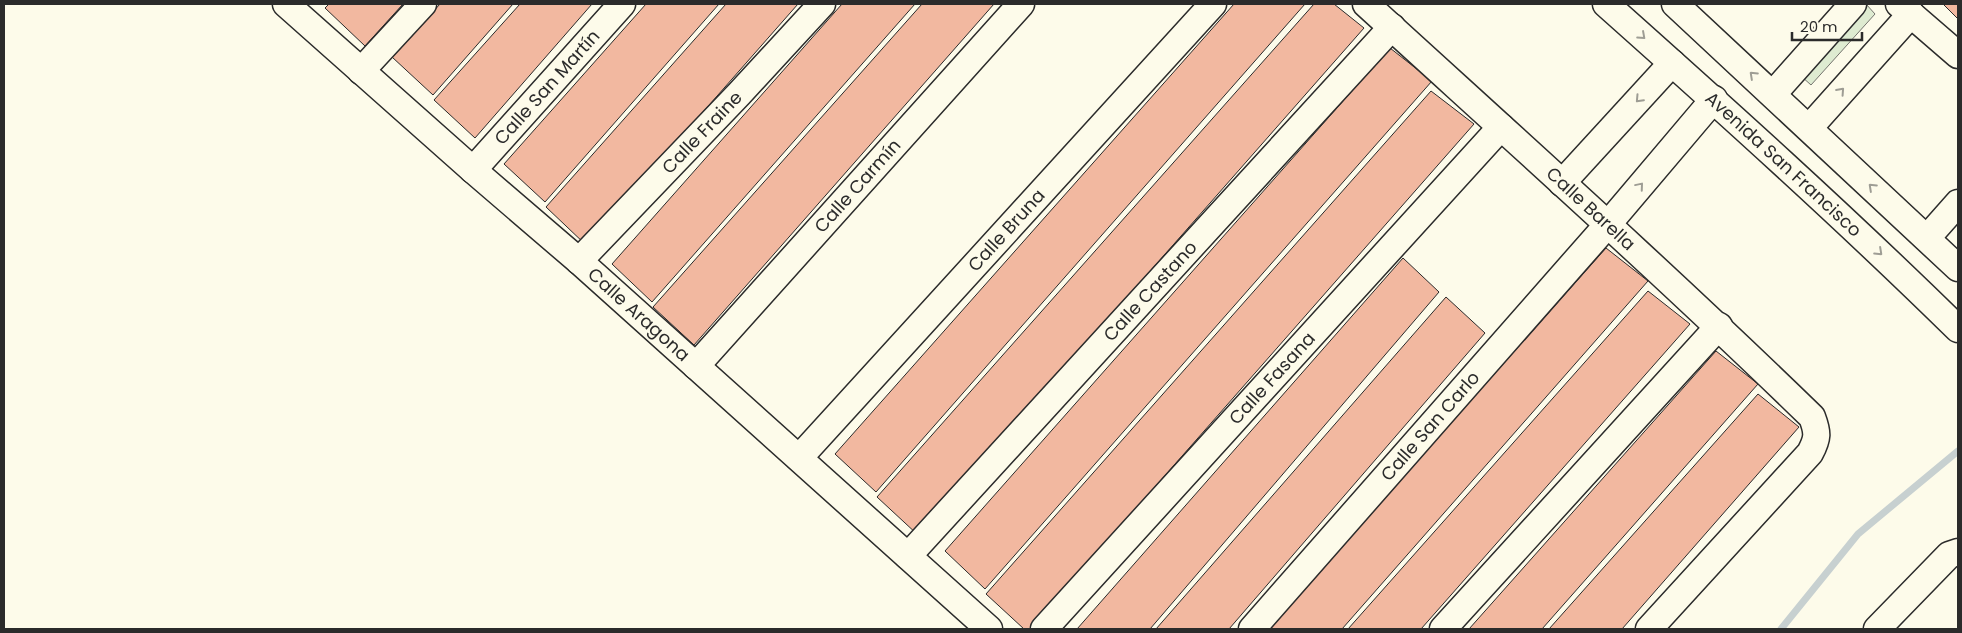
<svg xmlns="http://www.w3.org/2000/svg" width="1962" height="633" font-family="Poppins,sans-serif">
  <rect width="100%" height="100%" fill="#fdfbea"/>
  <path fill="#deebd1" stroke="#74746e" d="M1861,4h5l9,10 -64,71 -10,-9z"/>
  <g fill="none" stroke-linecap="round" stroke-linejoin="round">
    <path stroke="#c7d0d0" stroke-width="7" d="M1781,629l77,-95 100,-83"/>
  </g>
  <g fill="#f2b8a0" stroke="#2b2b2b">
    <path d="M329,4h74l-38,42 -40,-38z"/>
    <path d="M440,4h73l-80,91 -41,-38z"/>
    <path d="M520,4h72l-117,134 -41,-38z"/>
    <path d="M646,4h73l-174,198 -41,-38z"/>
    <path d="M726,4h72l-212,241 -40,-38z"/>
    <path d="M842,4h73l-263,298 -40,-38z"/>
    <path d="M922,4h72l-300,341 -41,-38z"/>
    <path d="M1234,4h71l-429,488 -41,-38z"/>
    <path d="M1314,4h20l30,24 -446,507 -41,-38z"/>
    <path d="M1943,4h15v15z"/>
    <path d="M1390,48l42,33 -447,508 -40,-38z"/>
    <path d="M1431,91l43,33 -444,505h-6l-38,-35z"/>
    <path d="M1606,248l42,33 -306,348h-74z"/>
    <path d="M1403,258l36,34 -289,337h-73z"/>
    <path d="M1648,291l42,33 -269,305h-73z"/>
    <path d="M1446,297l39,36 -256,296h-73z"/>
    <path d="M1716,351l42,33 -216,245h-73z"/>
    <path d="M1758,394l41,33 -177,202h-73z"/>
  </g>
  <g fill="none" stroke-linecap="round" stroke-linejoin="round">
    <defs>
      <g id="minor">
        <path id="s1" d="M286,4l187,166 106,91 410,368"/>
        <path id="s2" d="M1366,4c150,137 301,272 446,413 6,16 6,21 -2,36l-161,176"/>
        <path id="s3" d="M1606,4c119,106 238,213 352,325"/>
        <path d="M1675,4l283,264"/>
        <path d="M1899,4l59,51"/>
        <path d="M361,71l62,-67"/>
        <path d="M1773,94l80,-90"/>
        <path d="M1809,128l102,-114"/>
        <path id="s4" d="M473,170l149,-166"/>
        <path d="M1562,183l110,-120"/>
        <path d="M1927,238l31,-35"/>
        <path id="s5" d="M579,261l160,-167 83,-90"/>
        <path id="s6" d="M696,366l325,-362"/>
        <path id="s7" d="M799,458l414,-454"/>
        <path id="s8" d="M908,556l484,-529"/>
        <path id="s9" d="M1044,629l457,-502"/>
        <path id="s10" d="M1252,629l357,-406 105,-124"/>
        <path d="M1443,629l276,-303"/>
        <path d="M1877,629l72,-74 9,-3"/>
      </g>
    </defs>
    <use href="#minor" stroke="#2b2b2b" stroke-width="29"/>
    <use href="#minor" stroke="#fdfbea" stroke-width="26"/>
  </g>
  <defs><path id="oneway-chevron" d="M-2-3.5L2.5 0L-2 3.5" fill="none" stroke-width="1.6" stroke-linecap="round" stroke-linejoin="round" transform="scale(1.25)"/></defs>
  <g stroke="#9e9d94">
    <use href="#oneway-chevron" transform="translate(1642 36) rotate(42)"/>
    <use href="#oneway-chevron" transform="translate(1753 75) rotate(-137)"/>
    <use href="#oneway-chevron" transform="translate(1841 91) rotate(-48)"/>
    <use href="#oneway-chevron" transform="translate(1639 99) rotate(133)"/>
    <use href="#oneway-chevron" transform="translate(1640 186) rotate(-50)"/>
    <use href="#oneway-chevron" transform="translate(1872 187) rotate(-137)"/>
    <use href="#oneway-chevron" transform="translate(1879 252) rotate(43)"/>
  </g>
  <g text-anchor="middle" stroke-width="4" stroke-linejoin="round" paint-order="stroke">
    <g font-size="18" fill="#2b2b2b" stroke="#fdfbea">
      <text dy="6" stroke="none"><textPath href="#s4" startOffset="111">Calle San Martín</textPath></text>
      <text dy="6" stroke="none"><textPath href="#s5" startOffset="178">Calle Fraine</textPath></text>
      <text dy="6" stroke="none"><textPath href="#s3" startOffset="239">Avenida San Francisco</textPath></text>
      <text dy="6" stroke="none"><textPath href="#s6" startOffset="242">Calle Carmín</textPath></text>
      <text dy="6" stroke="none"><textPath href="#s2" startOffset="304">Calle Barella</textPath></text>
      <text dy="6" stroke="none"><textPath href="#s7" startOffset="308">Calle Bruna</textPath></text>
      <text dy="6" stroke="none"><textPath href="#s8" startOffset="359">Calle Castano</textPath></text>
      <text dy="6" stroke="none"><textPath href="#s1" startOffset="470">Calle Aragona</textPath></text>
      <text dy="6" stroke="none"><textPath href="#s9" startOffset="339">Calle Fasana</textPath></text>
      <text dy="6" stroke="none"><textPath href="#s10" startOffset="270">Calle San Carlo</textPath></text>
    </g>
  </g>
  <rect width="1962" height="633" fill="none" stroke="#2b2b2b" stroke-width="10"/>
  <path d="M1792 32v8h70v-8" fill="none" stroke="#2b2b2b" stroke-width="2.5"/>
  <text x="1800" y="32" font-size="15" fill="#2b2b2b" stroke="#fdfbea" stroke-width="4" paint-order="stroke">20 m</text>
</svg>
